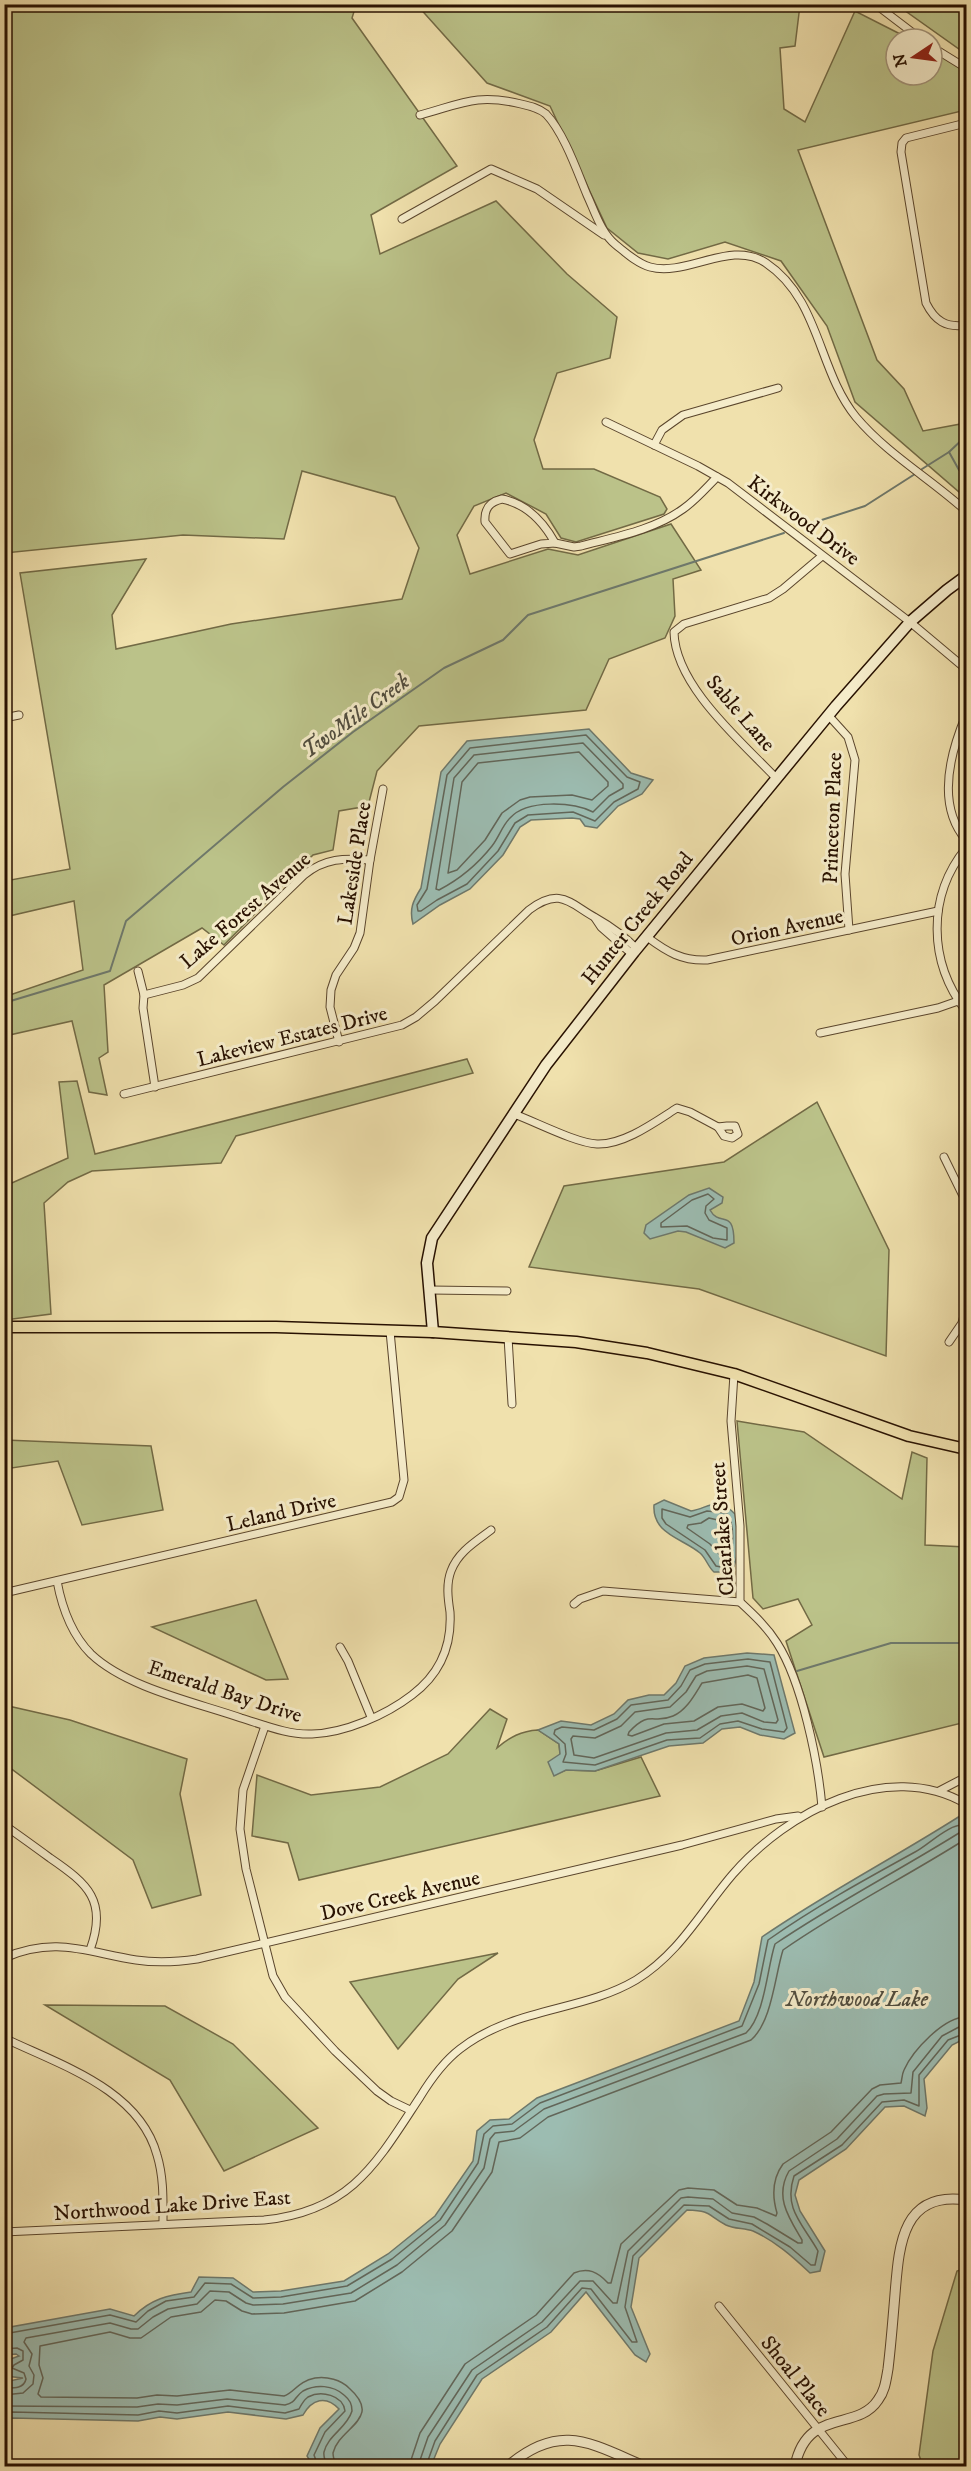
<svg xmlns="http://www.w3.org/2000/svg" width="971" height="2471" font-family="'IM FELL DW Pica',serif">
  <rect width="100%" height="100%" fill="#f0e1ad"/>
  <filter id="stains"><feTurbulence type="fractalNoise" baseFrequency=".00333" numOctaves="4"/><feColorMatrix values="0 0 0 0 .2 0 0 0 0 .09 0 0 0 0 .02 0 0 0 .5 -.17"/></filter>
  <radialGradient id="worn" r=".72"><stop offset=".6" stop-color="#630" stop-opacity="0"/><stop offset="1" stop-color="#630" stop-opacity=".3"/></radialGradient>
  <g fill="#bbc289" stroke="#726a45" stroke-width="1.5">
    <path d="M5,5h351l-4,13 105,148 -86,49 9,39 116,-53 71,73 50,43 -7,41 -53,15 -23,67 9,29h51l66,28 7,12 -3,5 -88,28 -15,-4 -15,-24 -40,-21 -32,13 -17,29 13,39 78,-25 30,6 93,-31 30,46 -28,9 2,37 -10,22 -56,21 -23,51 -167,16 -42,45 -9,35 -29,5 -6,39 -20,5 -89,90 -22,-17 -98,57 4,67 -9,6 8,37 -18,-3 -17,-71 -67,15 -1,-39 79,-27 -9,-69 -69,16v-36l65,-12 -50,-296 126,-14 -34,56 4,34 115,-25 171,-25 17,-51 -24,-51 -93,-26 -18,68 -101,-4 -178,18z"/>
    <path d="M417,5h383l-5,41 -15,2 4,61 21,13 50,-111 55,28h-14v36h36v-25l34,18v42l-168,40 79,210 27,29 19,42 43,-8v75l-111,-96 -28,-76 -46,-65 -56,-19 -57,17 -30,-6 -31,-25 -57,-122 -63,-23z"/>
    <path d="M897,5h62l7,13v36z"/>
    <path d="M467,1059l6,14 -237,63 -15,27 -129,8 -24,11 -24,21 7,111 -46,6v-134l63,-28 -9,-76 18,-1 18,73z"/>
    <path d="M817,1102l72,148 -3,106 -187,-67 -170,-22 35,-81 160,-24z"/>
    <path d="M737,1421l67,11 98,67 10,-47 15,6 -2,87 41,2v175l-142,35 -38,-116 26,-16 -14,-26 -35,10 -10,-11z"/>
    <path d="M5,1440l146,6 12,64 -81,15 -24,-64 -53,8z"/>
    <path d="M256,1600l32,79 -22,1 -114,-53z"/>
    <path d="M4,1705l66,15 117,39 -7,35 21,101 -49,13 -19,-48 -128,-96z"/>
    <path d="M490,1709l17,10 -10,29c13,-11 24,-17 41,-18l21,14 1,10 -6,21 12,-5 29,1 46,-14 19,39 -361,84 -11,-37 -36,-7 5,-61 54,20 69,-8 68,-33z"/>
    <path d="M498,1953l-40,26 -60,70 -48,-67z"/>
    <path d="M45,2005l120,1 68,38 85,84 -94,43 -54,-91z"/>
    <path d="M966,2268v198h-43l-4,-11 14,-104 24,-80z"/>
  </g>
  <g fill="#9cbcb1" stroke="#6e786b" stroke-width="1.5">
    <path d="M589,729l42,44 22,7 -11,14 -24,12 -21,22 -12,-2 -5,-7 -8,-1 -41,2 -11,7 -17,28 -33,34 -30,16 -27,19c-4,-15 0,-23 8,-36l20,-116 26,-31z"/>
    <path d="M709,1188l14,9 -1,6 -12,7c10,18 24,-3 24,33l-9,5 -39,-16 -8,-1 -28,8 -6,-6 2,-8 43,-30z"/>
    <path d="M664,1500l27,11c18,-3 26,-16 44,3 3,21 7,45 -7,62l-7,-4h-7c-6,-5 -8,-14 -14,-19 -18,-15 -48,-19 -46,-48z"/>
    <path d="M747,1653l27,2 21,78 -11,6 -24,-4 -20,-8 -18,2 -19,14 -34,3 -74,25 -29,-1 -12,6 -6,-14 12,-8 -1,-10 -21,-14 23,-9 30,4 23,-11 14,-14 21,-5h15l12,-12 9,-17 19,-8z"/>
    <path d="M960,1816l6,5v217l-14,7 -28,34 3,29 -2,8 -21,-10 -19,1 -39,42 -47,31 -4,15 5,16 25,40 -5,20 -10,2c-18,-17 -35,-32 -57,-42 -9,-3 -19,-2 -27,-6 -20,-11 -14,-14 -39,-15l-48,48 -8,49 19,47 -4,8 -11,-7 -49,-63 -35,40 -69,47 -42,65 -9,22h-118l-6,-10 13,-28 19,-19c-13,-14 -27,-10 -36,6l-17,4 -58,-7 -51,7 -17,-2 -22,4 -126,-3 -7,2v-38l18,-4 -18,-2v-15l14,-5 -3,-2 -11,1v-27l105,-19 24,7c17,-17 34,-21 57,-24l8,-15 34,1 20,14 28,-1 63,-10 44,-27 47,-38 38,-55 4,-30 13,-11 19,-1 28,-21 202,-77 15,-39 8,-45c64,-44 132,-79 198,-121z"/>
  </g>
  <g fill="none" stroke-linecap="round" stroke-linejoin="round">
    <g stroke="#626659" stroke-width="1.5">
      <path d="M586,735l41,42 13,5 -2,7 -24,13 -19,19 -22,-9 -45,3 -13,8 -17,28 -31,33 -30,16 -16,11h-3l-1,-6 10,-16 20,-114 23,-27z"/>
      <path d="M583,743l40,41v4l-14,8 -16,16c-20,-10 -66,-13 -83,6 -8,8 -11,19 -18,28 -15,19 -32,33 -53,44l-3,-1 18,-111 20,-23z"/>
      <path d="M579,752l29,30v4l-16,14 -20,-5 -42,2 -10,3 -18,13 -17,27 -28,30 -9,3 14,-91 16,-19z"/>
      <path d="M708,1194l6,5 -8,7 -1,7 4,7 18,8v12l-14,-2 -26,-12 -26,1v-4l31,-23z"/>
      <path d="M662,1509l28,8 17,-6 19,2c11,12 6,39 3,53l-3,2 -10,-2 -11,-16 -39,-26 -4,-6z"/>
      <path d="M709,1518l13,3 3,20 -4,15 -11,-12 -23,-16 1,-3 13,-2z"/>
      <path d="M748,1659l22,3 17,66 -3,4 -22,-3 -24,-8 -18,3 -20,14 -33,2 -72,25 -32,-3 3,-8 -1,-10 -11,-10 1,-4 7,-3 32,3 23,-11 14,-14 37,-5 13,-14 9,-16 15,-6z"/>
      <path d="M747,1666l17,3 14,51 -2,3 -12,-1 -22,-9 -21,3 -24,14 -31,3 -72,25 -20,-3 -3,-16 2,-3 22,2 26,-12 14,-14 35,-5 16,-15 10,-16 11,-5z"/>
      <path d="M748,1675l9,3 8,30 -2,3 -21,-7 -24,3 -24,14 -30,3 -32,12 -4,-1 1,-3c22,-23 23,-7 44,-16 14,-6 22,-22 29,-33z"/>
      <path d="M4,2334l106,-19 26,7 12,-11 18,-10 28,-4 11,-14 26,1 22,14 28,-1 66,-11 45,-27 48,-39 38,-57 6,-29 9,-8 19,-2 28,-21 202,-77 17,-42 9,-44c47,-33 96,-60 147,-88 15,-8 34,-29 51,-27"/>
      <path d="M4,2349l13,-1 6,3v9l-9,5 -2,3 12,5 2,6c-2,10 -13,9 -22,9"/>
      <path d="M4,2395l19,-2 10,-9 1,-9 -5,-9 3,-12 -8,-12 2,-4 84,-15 21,6h7l15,-12 15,-8 29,-5 13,-13 19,1 17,11 7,2 30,-1 68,-11 46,-28 48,-40 39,-57 6,-29 5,-6 19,-2 30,-22 202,-76c19,-18 21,-65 29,-89 59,-40 123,-73 184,-111h7"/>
      <path d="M4,2406l133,1 21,-3 19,1 50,-6 58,6c12,-3 9,-8 18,-14 13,-7 30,-6 41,4 6,5 8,9 8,16 -5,17 -24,24 -28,41 -1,5 2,9 2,14"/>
      <path d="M4,2414l8,-2 126,3 21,-4 18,2 51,-7 57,7 14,-4c2,-4 5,-9 9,-12 13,-7 35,-2 37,14l-20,21 -11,23 4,11"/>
      <path d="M335,2466c0,-4 -2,-9 -2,-13 6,-26 51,-34 16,-65 -8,-8 -22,-12 -34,-10 -17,3 -21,15 -31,18l-54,-6 -53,6 -20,-1 -20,3 -96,-1 -3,-3 5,-16 -4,-13 1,-19 70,-14 20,6h11l30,-21 30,-5 14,-12 11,1 16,10 10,3 32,-1 71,-12 47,-29 50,-41 40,-59 7,-30 21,-4 28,-21 203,-77c21,-18 24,-65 32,-90 57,-40 119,-71 178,-108h5"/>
      <path d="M409,2466l11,-33 45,-69 71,-49 38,-42c14,-6 24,-1 34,10h3l10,-39 58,-54 9,-2 26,2 23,15 20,3 19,8 1,-3c-5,-17 -5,-34 6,-49l48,-32 41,-43 8,-4 21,-2c1,-4 1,-9 3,-13 9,-20 40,-53 62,-53"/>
      <path d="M418,2466l10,-29 44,-67 70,-48 38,-41h13l20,22h4l11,-52 53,-53 7,-1 25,2 19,14 22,4 13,7 31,19h4v-3c-13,-22 -28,-43 -13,-69l48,-32 40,-43 7,-2 27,-1 2,-21 29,-36 17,-9 7,-1"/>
      <path d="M426,2466l9,-25 42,-66 70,-48 35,-39 9,1 41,53h5l-12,-35 8,-51 51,-51 25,1 20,13 23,5 38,23 21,18h4l3,-14c-15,-27 -35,-42 -24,-75l48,-31 40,-43 22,-2 15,6v-31l29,-35 18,-7"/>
    </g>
    <g stroke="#6e786b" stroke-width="2">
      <path d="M949,452l10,18 7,6"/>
      <path d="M922,469l27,-17 17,-16"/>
      <path d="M800,527l65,-21 50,-32"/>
      <path d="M4,1003l106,-32 16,-50 157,-134 70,-55 91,-64 59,-28 25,-25 256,-82"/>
      <path d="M797,1671l94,-28h70"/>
    </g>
    <defs>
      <g id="minor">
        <path d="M875,4l46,35"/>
        <path d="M932,47l34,21"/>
        <path d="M420,115c41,-11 56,-22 101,-11 9,2 18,4 25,10 18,19 31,57 41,81 8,17 14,38 29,50 10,8 22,19 34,22 37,10 81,-28 116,-4 54,36 52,108 90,154 31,37 75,62 110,94"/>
        <path d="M966,123l-60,15 -4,5 -1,9 25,151c9,18 20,25 40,22"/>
        <path d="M402,219l89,-50 46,20 67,46"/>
        <path d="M606,422l92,44 30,17 182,139 56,47"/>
        <path d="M654,445l8,-15 21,-15 95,-27"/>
        <path d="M502,499c25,5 41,22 53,44l-14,1 -31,10 -25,-32c-1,-13 4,-20 17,-23z"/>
        <path d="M555,543l19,4 7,-1c34,-9 73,-16 102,-37 13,-9 23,-21 34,-32"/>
        <path d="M966,715c-16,38 -30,90 0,125"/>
        <path d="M829,716l19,21 7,23 -10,114 4,56"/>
        <path d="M4,718l15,-3"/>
        <path d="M777,779c-35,-37 -102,-93 -103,-147l10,-8 85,-26 14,-9 39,-33"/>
        <path d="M966,848c-39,48 -38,114 0,163"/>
        <path d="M595,918l6,9 31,27"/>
        <path d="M647,937c20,15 35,24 60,23l231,-49"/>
        <path d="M138,971l6,24 -1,13 12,79"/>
        <path d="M144,995l39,-10 15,-7 106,-103c21,-17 40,-17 66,-15"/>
        <path d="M820,1033l118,-25 20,-7"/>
        <path d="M339,1042l-9,-35 1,-17 5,-15 18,-27 6,-15 10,-73 13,-71"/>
        <path d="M124,1094l278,-69 14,-8 19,-16 94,-91c32,-24 41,-6 67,8 16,9 28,18 41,31"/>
        <path d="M514,1114c22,8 62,29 83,30 27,1 58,-22 80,-36l13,4 28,15"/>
        <path d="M727,1126h8l3,8 -6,4 -8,-2 -6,-9z"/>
        <path d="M944,1157l22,45"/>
        <path d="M430,1290l77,1"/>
        <path d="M508,1337l4,67"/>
        <path d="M949,1342l13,-19 4,-15"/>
        <path d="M734,1374l-3,47 9,105v76c14,13 27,25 37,41 25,39 41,118 45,164"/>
        <path d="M57,1581c5,27 14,53 34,73 36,34 104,48 150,64 23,7 47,17 71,16 33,-1 74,-19 100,-39 28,-21 40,-49 38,-83 -2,-13 -4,-28 1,-41 7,-19 24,-29 40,-41"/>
        <path d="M4,1593l388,-91 7,-5 5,-17 -14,-149"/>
        <path d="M574,1604l6,-5 23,-8 137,11"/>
        <path d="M340,1647l8,14 23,56"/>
        <path d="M265,1726l-22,64 -3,39 6,40 27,107 12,21 50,54 42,40 14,10 19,9"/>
        <path d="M939,1791l27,-14"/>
        <path d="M4,1825c16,11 31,22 46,33 38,26 58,43 40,92"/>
        <path d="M4,1958c51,-22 82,-6 132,2 20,3 41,2 61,-1l485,-114 94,-26 22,-3"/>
        <path d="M4,2038c56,27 135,51 153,117 7,23 6,46 6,69"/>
        <path d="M4,2232l260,-12c87,-9 112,-56 156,-123 11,-18 23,-35 40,-48 54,-42 122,-37 176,-69 44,-27 65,-69 97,-106 54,-62 154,-116 233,-70"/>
        <path d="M719,2306l129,160"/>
      </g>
      <g id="tertiary">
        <path d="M508,2466c52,-44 82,-23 136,0"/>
        <path d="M795,2466c12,-59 62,-34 83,-66 7,-9 8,-20 10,-31 3,-25 5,-50 7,-75 4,-49 7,-103 71,-94"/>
      </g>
      <path id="secondary" d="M433,1332l-6,-69 5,-25 114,-173 88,-113 202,-246 74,-84 37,-32 19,-14"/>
      <path id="primary" d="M4,1327h272l157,5 143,10 71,11 87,21 175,62 57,13"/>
    </defs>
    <use href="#minor" stroke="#5a452c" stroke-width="9"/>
    <use href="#tertiary" stroke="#5a452c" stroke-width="11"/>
    <use href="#secondary" stroke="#281101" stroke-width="13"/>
    <use href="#primary" stroke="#281101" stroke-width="13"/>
    <use href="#minor" stroke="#f5ecca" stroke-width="7"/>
    <use href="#tertiary" stroke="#f5ecca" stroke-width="9"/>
    <use href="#secondary" stroke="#f5ecca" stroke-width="10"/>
    <use href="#primary" stroke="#f0e1ad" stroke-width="10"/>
  </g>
  <g text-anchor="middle" stroke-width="6" stroke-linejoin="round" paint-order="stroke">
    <g font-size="21" fill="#281101" stroke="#f5ecca">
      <text transform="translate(804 520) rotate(37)" y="7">Kirkwood Drive</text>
      <text transform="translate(741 713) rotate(49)" y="7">Sable Lane</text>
      <text transform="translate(832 818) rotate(-88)" y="7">Princeton Place</text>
      <text transform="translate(354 863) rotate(-81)" y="7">Lakeside Place</text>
      <text transform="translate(245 910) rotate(-41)" y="7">Lake Forest Avenue</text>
      <text transform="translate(637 918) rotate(-51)" y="7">Hunter Creek Road</text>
      <text transform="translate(787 927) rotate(-12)" y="7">Orion Avenue</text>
      <text transform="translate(292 1036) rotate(-14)" y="7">Lakeview Estates Drive</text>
      <text transform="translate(281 1512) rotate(-13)" y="7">Leland Drive</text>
      <text transform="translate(722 1529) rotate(-94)" y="7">Clearlake Street</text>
      <text transform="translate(225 1691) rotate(18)" y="7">Emerald Bay Drive</text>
      <text transform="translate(400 1895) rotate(-13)" y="7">Dove Creek Avenue</text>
      <text transform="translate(172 2205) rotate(-4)" y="7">Northwood Lake Drive East</text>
      <text transform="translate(796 2376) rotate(51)" y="7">Shoal Place</text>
    </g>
    <g font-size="22" font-style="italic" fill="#514d3f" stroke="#f5ecca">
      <text transform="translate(355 715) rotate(-36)" y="8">TwoMile Creek</text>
      <text x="857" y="2006">Northwood Lake</text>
    </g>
  </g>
  <rect width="971" height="2471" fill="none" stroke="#f0e1ad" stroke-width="24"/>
  <rect x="6" y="6" width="959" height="2459" fill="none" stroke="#281101" stroke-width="3"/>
  <rect x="12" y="12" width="947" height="2447" fill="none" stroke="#281101" stroke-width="1.5"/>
  <g transform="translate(914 57) rotate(257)"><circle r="28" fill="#f5ecca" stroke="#a3947a" stroke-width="1.5"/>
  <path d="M0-4.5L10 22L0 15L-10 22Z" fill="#8f2418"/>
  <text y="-9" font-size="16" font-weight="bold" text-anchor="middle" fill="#281101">N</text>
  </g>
  <rect width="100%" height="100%" filter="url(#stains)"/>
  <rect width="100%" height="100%" fill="url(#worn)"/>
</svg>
